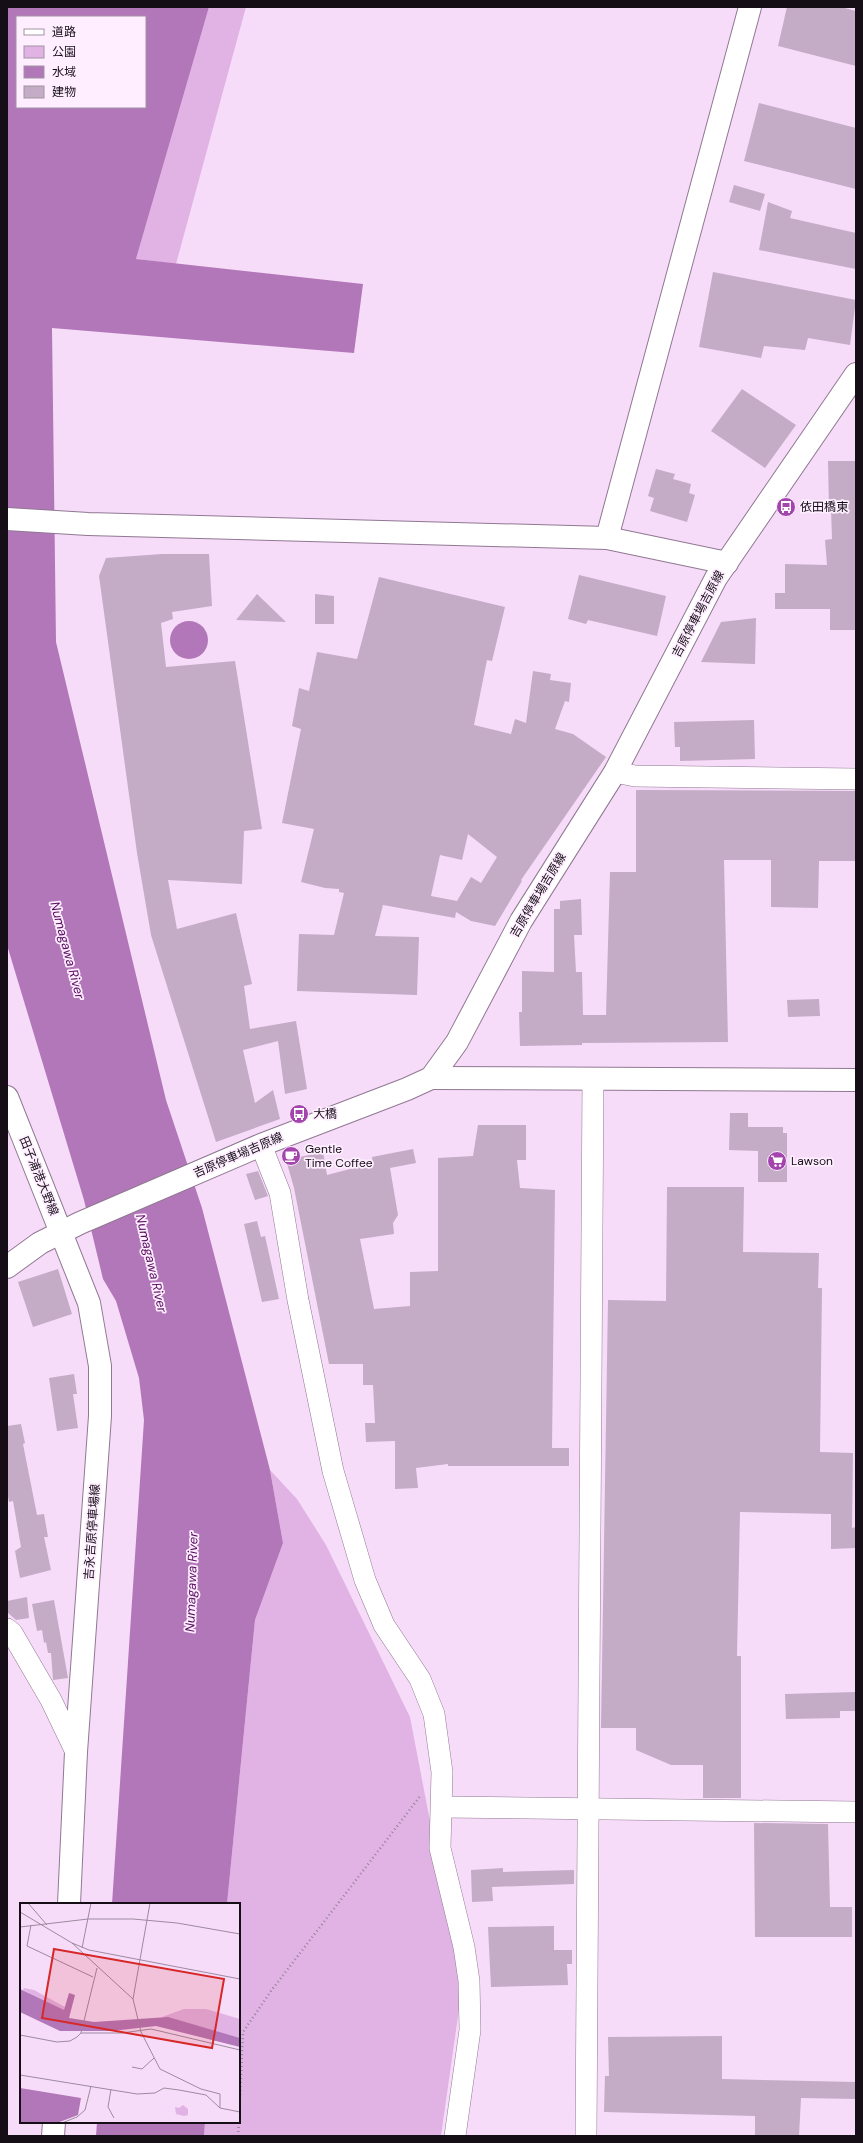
<svg xmlns="http://www.w3.org/2000/svg" width="863" height="2143" font-family="'DM Sans','Noto Sans JP',sans-serif">
  <rect width="100%" height="100%" fill="#f7dcf9"/>
  <g fill="#e1b3e4">
    <path d="M209,7h37l-70,257 -40,-5z"/>
    <path d="M270,1470l27,29 29,46 84,172 52,271 -21,148h-237l1,-14h34v-218h-12l28,-284 28,-77z"/>
  </g>
  <g fill="#b277b8" fill-rule="evenodd">
    <path d="M7,7h202l-73,252 227,25 -9,69 -302,-25 4,314 110,458 36,108 68,262 13,73 -28,77 -28,284h-115l32,-484 -5,-42 -23,-77 -13,-22 -19,-79 -77,-255zM17,17h128v90h-128z"/>
    <circle cx="189" cy="640" r="19"/>
    <path d="M97,2122h108l-1,14h-108z"/>
  </g>
  <g fill="#c4abc6" fill-rule="evenodd">
    <path d="M787,7h54l15,4v55l-78,-20z"/>
    <path d="M759,103l97,25v61l-112,-28z"/>
    <path d="M734,185l31,9 -5,17 -31,-9z"/>
    <path d="M768,202l24,9 -2,7 66,15v36l-97,-19z"/>
    <path d="M713,272l143,28 -6,45 -42,-7 -3,12 -41,-4 -3,12 -62,-11z"/>
    <path d="M742,389l54,36 -31,43 -54,-37z"/>
    <path d="M828,461h28v169h-26v-21h-55v-16h10v-29l42,1 -2,-25 7,-1 -1,-30h-2z"/>
    <path d="M656,469l19,5 -2,5 18,5 -2,9 6,2 -8,27 -37,-11 4,-13 -6,-2z"/>
    <path d="M162,554h47l3,52 -40,6 1,7 -12,4 5,44 69,-6 27,168 -18,2 -2,53 -74,-4 9,49 59,-16 16,71 -8,2 6,43 46,-8 11,68 -22,5 -7,-53 -35,9 12,53 18,-13 7,29 -64,23 -65,-207 -14,-82 -38,-277 7,-18z"/>
    <path d="M579,575l87,21 -9,40 -69,-16 -2,4 -18,-5z"/>
    <path d="M379,577l126,30 -13,54 -5,-1 -13,65 37,9 4,-15 11,4 7,-52 18,3 -1,6 21,3 -2,19 -4,-1 -10,28 18,5 33,23 -85,123 1,1 -27,45 -24,-5 -15,-9 -1,6 -72,-13 -8,31 44,1 -2,58 -120,-4 2,-57 35,1 10,-42 -5,-1v-3l-14,-1 -24,-6 13,-53 -32,-6 19,-94 -9,-3 7,-38 10,3 8,-39 40,7zM468,834l29,23 -16,26 -10,-6 -14,24 -26,-5 9,-41 22,5z"/>
    <path d="M257,594l29,28 -50,-2z"/>
    <path d="M315,594l19,2v28h-19z"/>
    <path d="M756,618l-1,46 -54,-2 20,-40z"/>
    <path d="M754,720l1,39 -75,2v-14h-5l-1,-25z"/>
    <path d="M636,790l220,1v70h-37l-1,47 -47,-1v-47h-47l4,182 -146,1v2l-62,1 -1,-34h3v-41l32,1v-63h6v-8l21,-2 1,36h-8l2,37h6l1,43h23l4,-143h26z"/>
    <path d="M819,999l1,17 -32,1 -1,-17z"/>
    <path d="M730,1113h18v14h35v6h4v49h-29v-31l-29,-1z"/>
    <path d="M478,1125h48v35h-9l3,28 35,2 -3,258h17v18h-121v-2l-32,4 2,20 -23,1v-48l-29,1 -1,-19h10l-2,-38h-10v-21h-34l-35,-176 -8,-28 37,-8 4,23 46,-12 -1,-6 41,-8 3,14 -26,5 8,47 -5,8 1,11 -34,5 14,70 36,-3v-34l28,-1v-113l35,-2z"/>
    <path d="M258,1171l10,25 -13,4 -9,-26z"/>
    <path d="M667,1187h77l-1,65 76,1 -1,35h4l-2,164 33,1 -1,75 4,-1v21l-25,1v-35l-91,-2 -3,144h4v142h-38v-33h-32l-35,-15v-22h-35l7,-428 58,1z"/>
    <path d="M257,1221l4,16 4,-1 14,63 -17,3 -18,-78z"/>
    <path d="M58,1269l14,45 -39,13 -15,-45z"/>
    <path d="M74,1374l3,20h-4l5,34 -21,3 -8,-53z"/>
    <path d="M21,1424l4,19 -2,1 14,71 7,-1 4,23h-4l7,33 -31,8 -5,-27 6,-4 -8,-46 -4,1 -2,-12v-64z"/>
    <path d="M27,1597l2,21 -13,2 -9,-8v-11z"/>
    <path d="M54,1600l14,78 -15,2 -2,-27h-3l-2,-11 -2,1 -2,-13 -5,1 -5,-27z"/>
    <path d="M856,1692v19h-16v7l-54,1 -1,-25z"/>
    <path d="M754,1823l74,1 2,83h22v30h-97z"/>
    <path d="M503,1868v4l71,-2v14l-82,3 1,14 -21,1 -1,-32z"/>
    <path d="M554,1926v24h18v14h-5l1,21 -77,2 -3,-60z"/>
    <path d="M722,2036v43l134,3v17l-55,-1 -2,38h-44v-20l-151,-4 1,-36h4l-1,-39z"/>
  </g>
  <g fill="none" stroke-linecap="round" stroke-linejoin="round">
    <defs>
      <g id="minor">
        <path d="M615,772l20,4 221,3"/>
        <path d="M261,1145l19,48 18,107 35,171 32,109 19,45 36,54 14,35 8,58 -2,76 24,99 5,34 1,49 -15,106"/>
        <path d="M7,1629l5,4 39,67 25,52"/>
        <path d="M442,1807l414,5"/>
        <path d="M586,2136l7,-1057"/>
      </g>
      <g id="tertiary">
        <path d="M7,519l81,5 519,14 120,25"/>
        <path d="M607,538l143,-531"/>
        <path d="M431,1078l425,2"/>
      </g>
      <g id="secondary">
        <path d="M7,1097l82,206 11,63v50l-24,336 -7,152"/>
        <path d="M7,1267l33,-24 40,-20 181,-78 146,-56 24,-11 26,-36 64,-121 94,-149 101,-194 140,-204"/>
        <path d="M53,2136l1,-14"/>
      </g>
    </defs>
    <use href="#minor" stroke="#907892" stroke-width="22"/>
    <use href="#tertiary" stroke="#907892" stroke-width="24"/>
    <use href="#secondary" stroke="#907892" stroke-width="24"/>
    <g stroke="#968397" stroke-width="2.5" stroke-dasharray="1 3" stroke-linecap="butt">
      <path d="M239,2119l4,-87 28,-41 150,-196"/>
      <path d="M238,2136l1,-14"/>
    </g>
    <use href="#minor" stroke="#fff" stroke-width="21"/>
    <use href="#tertiary" stroke="#fff" stroke-width="22"/>
    <use href="#secondary" stroke="#fff" stroke-width="22"/>
  </g>
  <defs>
    <symbol id="bus-disc" viewBox="-11 -11 22 22"><circle r="9.5" fill="#a445ae" stroke="#feeeff"/><path d="M-5-6H5V4H4V6H2V4H-2V6H-4V4H-5ZM-3.5-4V0h7V-4ZM-3.5 1.2v1.5H-2V1.2ZM2 1.2v1.5H3.5V1.2Z" fill="#fff"/></symbol>
    <symbol id="cafe-disc" viewBox="-11 -11 22 22"><circle r="9.5" fill="#a445ae" stroke="#feeeff"/><path d="M-5.5-4.5H6V0H3Q3 3.5 0 3.5H-2.5Q-5.5 3.5-5.5 0ZM3-3.2v2h1.7v-2ZM-6 4.5H4V6H-6Z" fill="#fff"/></symbol>
    <symbol id="supermarket-disc" viewBox="-11 -11 22 22"><circle r="9.5" fill="#a445ae" stroke="#feeeff"/><path d="M-6-5.5h2.5l.6 2H6L4.5 2H-2.5L-4.4-4H-6ZM-1.5 3.2a1.3 1.3 0 1 0 .1 0ZM3 3.2a1.3 1.3 0 1 0 .1 0Z" fill="#fff"/></symbol>
  </defs>
  <g fill-rule="evenodd">
    <use href="#bus-disc" x="775" y="496" width="22" height="22"/>
    <use href="#bus-disc" x="288" y="1103" width="22" height="22"/>
    <use href="#cafe-disc" x="280" y="1145" width="22" height="22"/>
    <use href="#supermarket-disc" x="766" y="1150" width="22" height="22"/>
  </g>
  <g text-anchor="middle" stroke-width="3.5" stroke-linejoin="round" paint-order="stroke">
    <g font-size="12" fill="#160e17" stroke="#feeeff" text-anchor="start">
      <text x="800" y="511">依田橋東</text>
      <text x="313" y="1118">大橋</text>
      <text x="305" y="1153">Gentle<tspan x="305" dy="14">Time Coffee</tspan></text>
      <text x="791" y="1165">Lawson</text>
    </g>
    <g font-size="12" fill="#160e17" stroke="#feeeff">
      <text transform="translate(698 614) rotate(-62)" y="4">吉原停車場吉原線</text>
      <text transform="translate(538 895) rotate(-59)" y="4">吉原停車場吉原線</text>
      <text transform="translate(238 1155) rotate(-23)" y="4">吉原停車場吉原線</text>
      <text transform="translate(39 1176) rotate(68)" y="4">田子浦港大野線</text>
      <text transform="translate(92 1532) rotate(-86)" y="4">吉永吉原停車場線</text>
    </g>
    <g font-size="13" font-style="italic" fill="#580c5f" stroke="#feeeff">
      <text transform="translate(68 950) rotate(75)" y="5">Numagawa River</text>
      <text transform="translate(152 1263) rotate(77)" y="5">Numagawa River</text>
      <text transform="translate(191 1582) rotate(-88)" y="5">Numagawa River</text>
    </g>
  </g>
  <g transform="translate(20 1903)">
    <rect width="220" height="220" fill="#f7dcf9"/>
    <path d="M4,85l10,2 31,17 -1,4 -41,-21zM164,106h22l34,10v19l-78,-21zM163,202l5,4v6l-4,1 -8,-2 -1,-7 4,1z" fill="#e1b3e4"/>
    <path d="M0,86l44,21 5,-17 6,2 -6,23 25,4 74,-5 72,21v9l-84,-21 -44,5h-52l-40,-19zM0,185l61,10 -3,17 -21,8h-37z" fill="#b277b8"/>
    <path fill="none" stroke="#9d8a9f" stroke-width="1" d="M8,0l19,22M0,9l52,31 17,7 151,29M11,22l-4,21 66,31M0,24l68,-8h45l44,4 63,11M52,40l61,56 8,33 19,37 41,20 19,5v14l20,4M62,45l9,-45M113,96l17,-96M61,130h41l29,-4 89,21M0,132l37,7 13,-1 7,-4 4,-4 16,-65M112,164l10,2 12,-11M0,172l117,19 18,-1 9,-5 15,2 27,5 14,13M91,186l-3,18 6,11M42,220l15,-6 8,-7 6,-24"/>
    <path fill="#d62828" fill-opacity="0.15" stroke="#d62828" stroke-width="2" d="M34,46l170,30 -12,69 -170,-30z"/>
    <rect width="220" height="220" fill="none" stroke="#160e17" stroke-width="2"/>
  </g>
  <rect width="863" height="2143" fill="none" stroke="#160e17" stroke-width="16"/>
  <rect x="16" y="16" width="130" height="92" fill="#feeeff" stroke="#a194a2"/>
  <rect x="24" y="29" width="20" height="6" fill="#ffffff" stroke="#a194a2"/>
  <text x="52" y="36" font-size="12" fill="#160e17">道路</text>
  <rect x="24" y="46" width="20" height="12" fill="#e1b3e4" stroke="#a194a2"/>
  <text x="52" y="56" font-size="12" fill="#160e17">公園</text>
  <rect x="24" y="66" width="20" height="12" fill="#b277b8" stroke="#a194a2"/>
  <text x="52" y="76" font-size="12" fill="#160e17">水域</text>
  <rect x="24" y="86" width="20" height="12" fill="#c4abc6" stroke="#a194a2"/>
  <text x="52" y="96" font-size="12" fill="#160e17">建物</text>
</svg>
